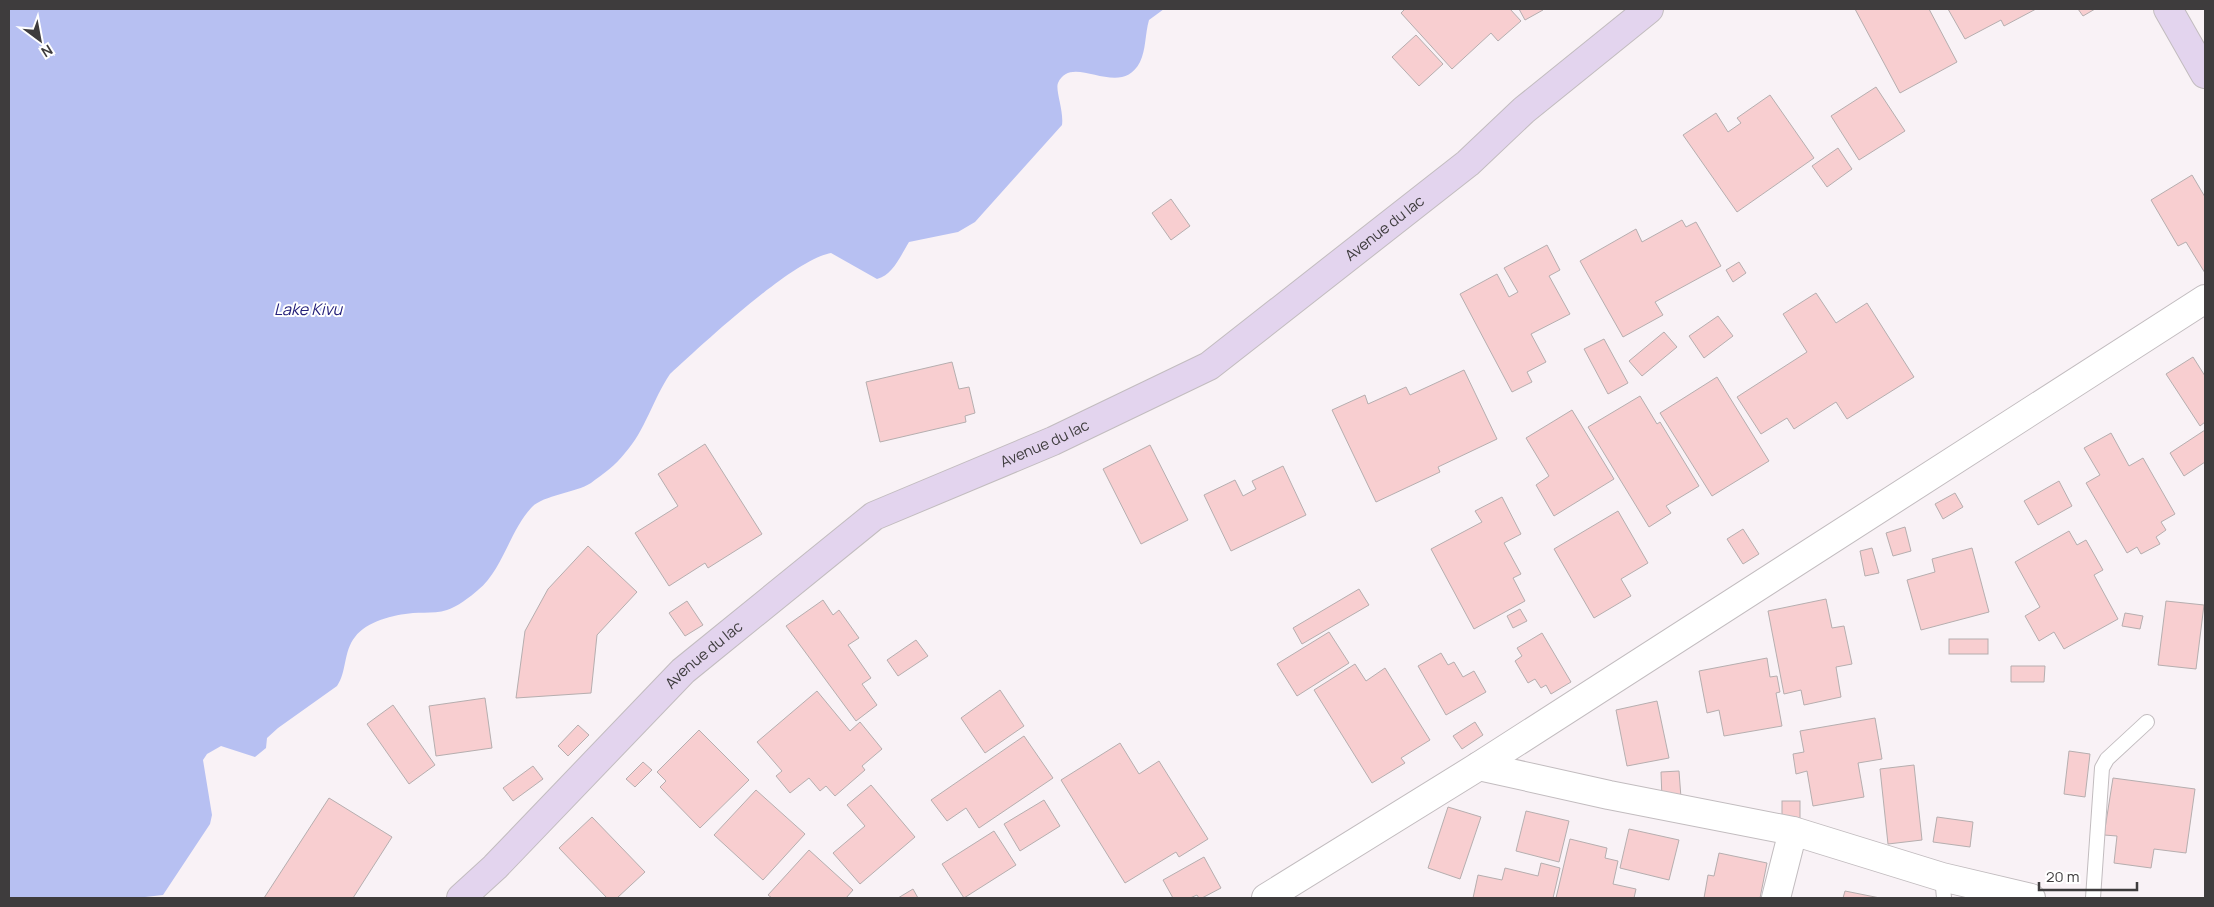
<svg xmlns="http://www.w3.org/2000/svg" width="2214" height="907" font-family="Manrope,sans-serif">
  <rect width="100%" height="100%" fill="#f9f2f6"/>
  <path fill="#b7c0f2" d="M9,9h1155l-15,11c-4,14 -3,30 -9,42 -20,39 -68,-11 -82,21 -3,7 6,28 4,42l-87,97 -17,10 -49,10c-8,13 -16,33 -32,37l-46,-26c-39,7 -129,92 -161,121 -17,25 -25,57 -45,79 -9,12 -22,21 -34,30 -16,10 -47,12 -59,24 -22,23 -30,64 -54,83 -8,7 -21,17 -31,20 -11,4 -23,2 -34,3 -20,2 -46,8 -58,24 -12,15 -8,35 -18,49l-59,42 -11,10 -1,10 -11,9 -34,-11 -14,8 -4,6 9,55 -2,9 -47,71 -27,3h-127z"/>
  <g fill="#f8ced0" stroke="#b6aeaf">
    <path d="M1405,9h105l11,12 -23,20 -7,-8 -39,36 -51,-56z"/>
    <path d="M1519,9h23l1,1 -18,10z"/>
    <path d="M1855,9h74l28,53 -57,31z"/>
    <path d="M1948,9h88l-32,17 -3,-6 -36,19z"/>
    <path d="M2078,9h17l-12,7z"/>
    <path d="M1416,35l27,29 -24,22 -27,-29z"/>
    <path d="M1876,87l29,44 -46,29 -28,-44z"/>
    <path d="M1770,95l44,63 -77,54 -54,-77 33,-22 12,19 13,-9 -4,-5z"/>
    <path d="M1838,148l14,21 -25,18 -15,-21z"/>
    <path d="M2192,175l13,22v76l-19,-31 -8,4 -27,-46z"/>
    <path d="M1171,199l19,27 -19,14 -19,-27z"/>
    <path d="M1682,220l4,7 10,-5 25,44 -66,36 8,13 -40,22 -43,-76 56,-32 6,13z"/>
    <path d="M1547,245l13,25 -11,6 21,38 -39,20 15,28 -19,10 5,10 -20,10 -52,-98 37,-20 12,23 9,-5 -14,-24z"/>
    <path d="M1739,262l7,11 -13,9 -7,-12z"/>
    <path d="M1816,293l20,30 31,-20 47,74 -67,42 -11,-17 -42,27 -7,-11 -26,16 -24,-37 70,-45 -24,-38z"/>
    <path d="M1718,316l15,20 -29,22 -15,-22z"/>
    <path d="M1664,332l13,15 -35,29 -13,-15z"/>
    <path d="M1604,339l24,44 -20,11 -24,-45z"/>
    <path d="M2193,357l12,19v46l-5,4 -34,-52z"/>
    <path d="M952,362l7,27 10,-2 6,26 -10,3 1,6 -86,20 -14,-60z"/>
    <path d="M1464,370l33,69 -59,28 2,5 -64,30 -44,-92 33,-15 3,9 38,-17 4,8z"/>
    <path d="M1717,377l52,84 -57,35 -52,-83z"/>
    <path d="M1640,396l17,28 3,-2 39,64 -33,20 5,7 -22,14 -61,-100z"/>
    <path d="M1572,410l42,69 -60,37 -18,-31 13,-9 -23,-38z"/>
    <path d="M2205,430v32l-21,14 -14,-23z"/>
    <path d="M2111,433l18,33 14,-8 32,56 -14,8 5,8 -10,7 4,7 -19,10 -4,-7 -10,6 -41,-70 14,-8 -16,-27z"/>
    <path d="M705,444l57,90 -54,34 -3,-5 -36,23 -34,-53 43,-27 -20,-32z"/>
    <path d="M1150,445l38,75 -47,24 -38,-75z"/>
    <path d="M1283,466l23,49 -75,36 -27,-56 31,-15 8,16 13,-7 -4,-8z"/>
    <path d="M2059,481l13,25 -34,19 -14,-24z"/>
    <path d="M1955,493l8,14 -20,12 -8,-15z"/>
    <path d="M1502,497l19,37 -17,9 17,31 -8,4 12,23 -51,28 -43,-80 51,-27 -7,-11z"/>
    <path d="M1618,511l30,52 -27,16 10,17 -37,22 -40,-69z"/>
    <path d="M1905,527l6,24 -18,5 -7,-23z"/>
    <path d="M1743,529l16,25 -16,10 -16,-25z"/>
    <path d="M2069,531l8,14 9,-5 17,30 -9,5 24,44 -54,30 -10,-17 -15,9 -14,-25 15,-9 -25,-45z"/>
    <path d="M588,546l49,46 -40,43 -6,58 -75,5 9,-67 23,-42z"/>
    <path d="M1872,548l7,25 -14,3 -5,-25z"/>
    <path d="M1972,548l17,64 -68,18 -14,-50 28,-8 -3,-13z"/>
    <path d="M1359,589l10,16 -67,39 -9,-16z"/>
    <path d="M1826,599l6,29 12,-2 8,38 -16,3 5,30 -37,8 -3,-15 -17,4 -16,-83z"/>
    <path d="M823,600l10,15 6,-5 20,28 -11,7 23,33 -9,6 15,21 -21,16 -70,-95z"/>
    <path d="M687,601l16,24 -18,11 -16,-23z"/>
    <path d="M2166,601l38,4 -8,64 -38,-4z"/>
    <path d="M1520,609l7,12 -14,7 -6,-12z"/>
    <path d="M2125,613l18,3 -3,13 -18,-3z"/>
    <path d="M1329,632l20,31 -52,33 -20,-32z"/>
    <path d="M1542,633l29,49 -20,12 -5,-9 -5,3 -6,-9 -7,4 -13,-22 7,-5 -5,-8z"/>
    <rect x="1949" y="639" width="39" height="15"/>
    <path d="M916,640l12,16 -30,20 -11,-16z"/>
    <path d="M1441,653l7,12 6,-3 9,15 11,-6 12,21 -40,23 -28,-49z"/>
    <path d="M1767,658l3,19 7,-1 3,16 -4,1 6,33 -58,10 -5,-26 -12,3 -8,-42z"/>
    <path d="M1355,664l11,17 19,-13 45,72 -29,18 4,5 -33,20 -58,-93z"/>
    <path d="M2011,666h34l-1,16h-33z"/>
    <path d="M1000,690l24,36 -39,27 -24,-35z"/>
    <path d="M817,691l33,40 10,-9 22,27 -20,17 3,4 -30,26 -9,-10 -6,5 -11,-13 -19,15 -14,-17 6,-5 -25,-29z"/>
    <path d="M485,698l7,50 -56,8 -7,-50z"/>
    <path d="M1657,701l12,57 -42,8 -11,-56z"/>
    <path d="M393,705l42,60 -26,19 -42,-60z"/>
    <path d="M1875,718l7,41 -24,4 6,34 -51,9 -6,-35 -11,3 -3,-20 11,-2 -4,-21z"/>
    <path d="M1475,722l8,13 -21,14 -9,-13z"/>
    <path d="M578,725l11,10 -21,21 -10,-10z"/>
    <path d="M699,730l50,50 -49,48 -40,-41 6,-6 -9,-9z"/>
    <path d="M1024,736l29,42 -74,50 -13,-20 -19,13 -16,-21z"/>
    <path d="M1120,743l19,31 20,-13 49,78 -29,18 -3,-5 -51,31 -64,-103z"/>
    <path d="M2069,751l21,3 -5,43 -21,-3z"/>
    <path d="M643,762l9,8 -17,17 -9,-8z"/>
    <path d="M1914,765l8,75 -34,4 -8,-75z"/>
    <path d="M533,766l10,13 -30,22 -10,-13z"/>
    <path d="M1679,771l2,27 -19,1 -1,-27z"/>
    <path d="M2113,778l82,11 -9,64 -32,-4 -3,19 -37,-5 3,-27 -13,-1z"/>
    <path d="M871,785l44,52 -55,47 -27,-31 32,-27 -18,-21z"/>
    <path d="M756,790l49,44 -42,46 -49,-45z"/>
    <path d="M329,798l63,39 -39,61h-89z"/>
    <path d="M1044,800l16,26 -40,25 -16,-27z"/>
    <rect x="1782" y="801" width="18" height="21"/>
    <path d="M1448,807l33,10 -21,62 -32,-11z"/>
    <path d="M1526,811l43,10 -10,41 -43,-11z"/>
    <path d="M592,817l53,55 -28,26h-10l-48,-50z"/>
    <path d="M1937,817l36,5 -3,25 -37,-5z"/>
    <path d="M1629,829l50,11 -10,40 -49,-12z"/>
    <path d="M994,831l22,34 -52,33 -22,-34z"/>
    <path d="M1570,839l37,9 -2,10 13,3 -5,23 23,5 -2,9h-78z"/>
    <path d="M809,850l44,40 -7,8h-74l-4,-3z"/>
    <path d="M1719,853l48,10 -7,35h-56l4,-23 6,1z"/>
    <path d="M1204,857l17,31 -19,10h-3l-2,-3 -7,3h-17l-10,-18z"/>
    <path d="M1541,863l19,5 -7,30h-80l5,-23 24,5 3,-12 33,8z"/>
    <path d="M913,889l5,9h-20z"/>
    <path d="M1845,891l35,7h-37z"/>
  </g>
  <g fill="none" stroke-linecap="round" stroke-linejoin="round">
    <defs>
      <g id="lane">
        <path d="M1942,877l2,21"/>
        <path d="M2093,898l9,-130 5,-9 40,-37"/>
      </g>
      <g id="street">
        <path d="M1479,766l130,29 184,36 149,46 89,21"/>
        <path d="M1266,898l213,-132 726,-467"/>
        <path d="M1776,898l17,-67"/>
      </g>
      <g id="secondary">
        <path d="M2168,9l37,65"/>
        <path id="s1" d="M461,898l34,-31 188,-196 191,-155 179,-75 156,-75 259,-203 56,-53 125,-101"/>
      </g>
    </defs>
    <use href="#lane" stroke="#c2bcbf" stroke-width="16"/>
    <use href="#street" stroke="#c2bcbf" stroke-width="30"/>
    <use href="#secondary" stroke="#c2bcbf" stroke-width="30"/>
    <use href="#lane" stroke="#fff" stroke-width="14"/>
    <use href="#street" stroke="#fff" stroke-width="28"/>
    <use href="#secondary" stroke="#e3d4ee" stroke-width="28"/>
  </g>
  <g text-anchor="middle" stroke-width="4" stroke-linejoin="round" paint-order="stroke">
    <g font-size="15" fill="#3e3c3d" stroke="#fff">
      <text dy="5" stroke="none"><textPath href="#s1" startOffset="1154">Avenue du lac</textPath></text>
      <text dy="5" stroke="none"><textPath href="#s1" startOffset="749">Avenue du lac</textPath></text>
      <text dy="5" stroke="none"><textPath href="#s1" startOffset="344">Avenue du lac</textPath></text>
    </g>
    <g font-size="16" font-style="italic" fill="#24207a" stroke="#fff">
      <text x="308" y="315">Lake Kivu</text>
    </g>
  </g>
  <rect width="2214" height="907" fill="none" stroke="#3e3c3d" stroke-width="20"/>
  <g transform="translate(40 40) rotate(148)" stroke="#ffffff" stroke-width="4" paint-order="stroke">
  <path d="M0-4L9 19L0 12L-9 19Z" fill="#3e3c3d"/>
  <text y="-8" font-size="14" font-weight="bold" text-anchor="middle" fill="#3e3c3d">N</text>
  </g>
  <path d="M2039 882v8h98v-8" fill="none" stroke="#3e3c3d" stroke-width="2.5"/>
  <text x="2046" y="882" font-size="15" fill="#3e3c3d" stroke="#ffffff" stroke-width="4" paint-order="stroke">20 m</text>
</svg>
